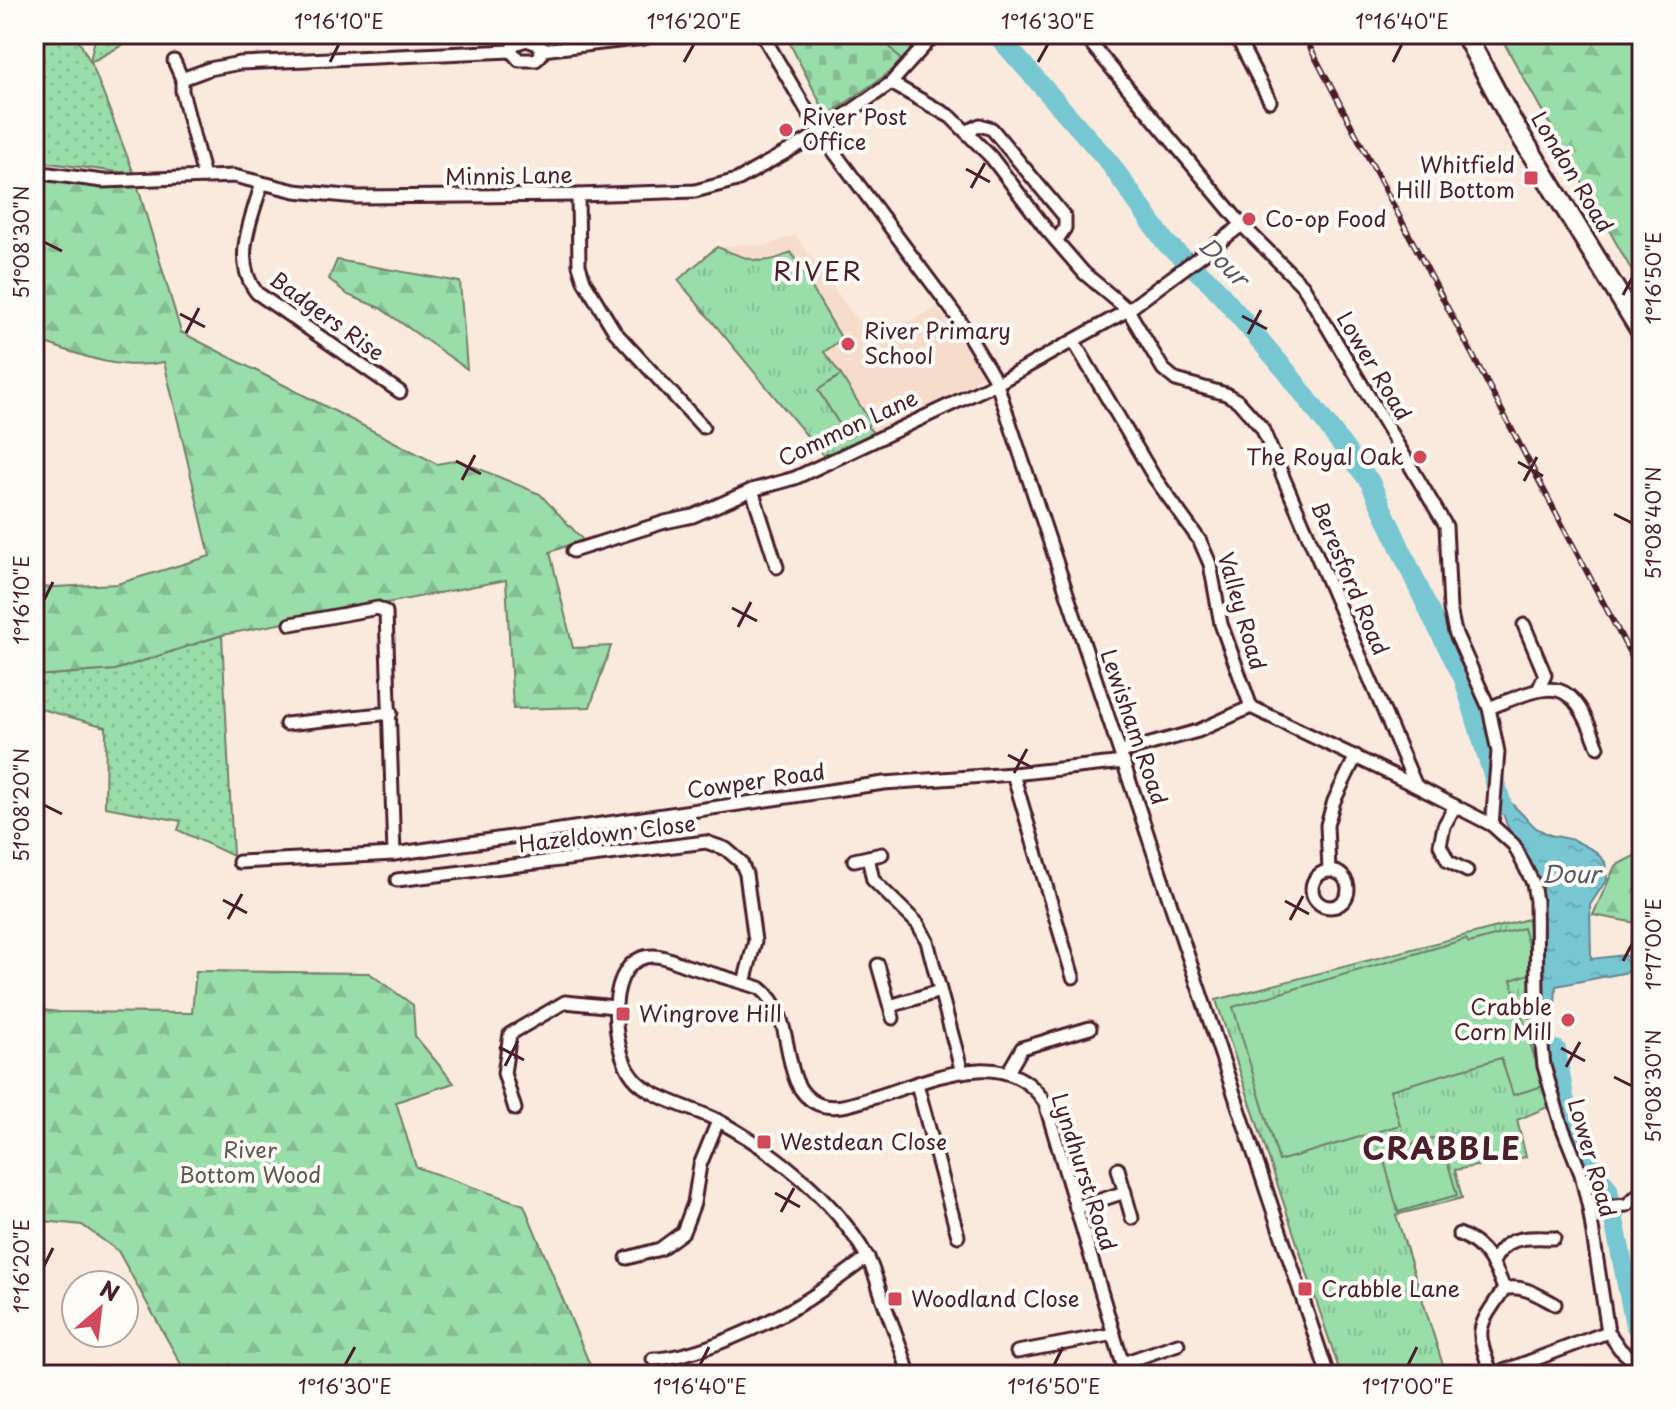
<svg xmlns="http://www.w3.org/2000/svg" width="1676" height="1409" font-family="'Playpen Sans',sans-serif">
  <defs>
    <pattern id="grass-dots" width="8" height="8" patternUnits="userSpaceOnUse" patternTransform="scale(2)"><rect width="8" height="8" fill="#99dda9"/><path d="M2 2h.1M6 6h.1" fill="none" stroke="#85bd92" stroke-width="1.8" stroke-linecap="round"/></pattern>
    <pattern id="forest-firs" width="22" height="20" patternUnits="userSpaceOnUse" patternTransform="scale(2)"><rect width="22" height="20" fill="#99dda9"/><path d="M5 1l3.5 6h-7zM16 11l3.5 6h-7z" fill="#85bd92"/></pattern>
    <pattern id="cemetery-stones" width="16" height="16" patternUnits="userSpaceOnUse" patternTransform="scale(2)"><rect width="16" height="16" fill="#99dda9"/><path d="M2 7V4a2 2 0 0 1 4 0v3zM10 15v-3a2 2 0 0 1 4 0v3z" fill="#85bd92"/></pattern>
    <pattern id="park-tufts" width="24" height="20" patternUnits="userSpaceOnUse" patternTransform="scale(2)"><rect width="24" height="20" fill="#99dda9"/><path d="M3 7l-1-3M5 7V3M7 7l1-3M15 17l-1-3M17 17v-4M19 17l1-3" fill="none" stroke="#85bd92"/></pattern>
    <pattern id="water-ripples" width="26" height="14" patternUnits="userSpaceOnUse" patternTransform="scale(2)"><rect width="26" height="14" fill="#77c7d3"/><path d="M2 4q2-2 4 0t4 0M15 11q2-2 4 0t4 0" fill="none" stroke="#68aab5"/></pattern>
  </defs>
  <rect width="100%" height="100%" fill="#f9eadd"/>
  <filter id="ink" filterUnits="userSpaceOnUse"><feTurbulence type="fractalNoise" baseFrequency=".0125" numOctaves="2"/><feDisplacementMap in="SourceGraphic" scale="16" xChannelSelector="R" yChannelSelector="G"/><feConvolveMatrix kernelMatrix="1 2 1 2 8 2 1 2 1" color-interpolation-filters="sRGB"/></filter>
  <g filter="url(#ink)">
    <path fill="#f6ddcb" d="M795,235l77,105 65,-32 32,40 13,28 -13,10 -142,74 -149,-180 39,-33 30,-3 16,3z"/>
    <g fill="url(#grass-dots)" stroke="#727e6a" stroke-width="2">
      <path d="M34,34h41l15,27 6,-27h47l-52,28 43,112 -100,-13z"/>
      <path d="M222,635l11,221 -55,-26 3,-9 -76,-14 1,-80 -72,-20v-31l81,-6z"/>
    </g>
    <g fill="url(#forest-firs)" stroke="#727e6a" stroke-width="2">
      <path d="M1499,34h143v255z"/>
      <path d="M34,172l102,9 45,151 256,132 21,-4 82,34 43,46 -33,12 23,96 38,-2 -21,61 -77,2 -7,-129 -284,55 -107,35 -81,6v-88l83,-4 93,-28 -46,-194c-46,10 -87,-8 -130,-23z"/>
      <path d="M337,260l123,22 7,87 -87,-61 -32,-13 -19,-16z"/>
      <path d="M1642,852v72l-49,-9 22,-49z"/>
      <path d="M196,971l173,2 44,32 2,31 39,47 -58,19 20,65 108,38 70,170h-407l-69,-124 -36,-26 -48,-5v-211l25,3 133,1z"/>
    </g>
    <path fill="url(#cemetery-stones)" stroke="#727e6a" stroke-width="2" d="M785,34h95l23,29 -76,53z"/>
    <g fill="url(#park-tufts)" stroke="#727e6a" stroke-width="2">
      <path d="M880,34h40l-17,29z"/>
      <path d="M717,247c30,11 44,22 74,5l49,84 -1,5 -15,11 17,23 -23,15 30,47 19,-11 8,9 -48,25 -149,-180z"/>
      <path d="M1528,919c9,62 0,127 22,187l-33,14 9,37 -71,13 7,28 -66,17 50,160h-105l-125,-375z"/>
    </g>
    <g fill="#99dda9" stroke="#727e6a" stroke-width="2">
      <path d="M841,375l30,48 -23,15 -30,-48z"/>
      <path d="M1523,928l13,44 -25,8 32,106 -30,9 -12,-37 -111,32 10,35 -121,36 -46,-154 233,-68 3,4z"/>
      <path d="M1440,1136l17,59 -59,17 -16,-59z"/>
    </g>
    <path fill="url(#water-ripples)" stroke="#658490" stroke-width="2" d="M1508,800l28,28 14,7 24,5 21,11 10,11 2,17 -17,26 1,54 34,-4 9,7 -6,10 -72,14 -1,19 -5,11h-6l-4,-14c1,-40 10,-88 -4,-125 -10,-28 -31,-41 -34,-72z"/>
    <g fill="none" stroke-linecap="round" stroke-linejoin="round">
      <g stroke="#77c7d3" stroke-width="20">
        <path d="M996,34l113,128 57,81 45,40 76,89 83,110 61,133 33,64 38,126"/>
        <path d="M1556,1050l9,53 25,63 18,23 27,136 7,8"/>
      </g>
      <defs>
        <g id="minor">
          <path d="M762,34l58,99 140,188 36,60 332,994"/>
          <path d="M1083,34l159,191 61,61 143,240 4,83 5,23 34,76 9,44 -6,73"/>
          <path d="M1235,34l35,67"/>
          <path d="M527,40l13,5 1,10 -5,5h-17l-8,-9 3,-7z"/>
          <path d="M542,50l102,-12 10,-4"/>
          <path d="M174,61l8,18v12l22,86"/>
          <path d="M182,79l27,-10 31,-6 271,-12"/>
          <path d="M891,83l60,34 40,40 55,72 38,44 44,37 35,59 13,11 50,14 12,7 24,27 154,358"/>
          <path d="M966,132l14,-7 12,4 73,88v11l-8,12"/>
          <path d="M34,172l69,9 131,-5 61,15 61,6 222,-2 117,-4 42,-11 83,-47 71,-50 44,-49"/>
          <path d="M262,183c-10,35 -31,78 -5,110l143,99"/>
          <path d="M578,195l1,70 5,16 31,51 88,95"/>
          <path d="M1074,342l80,135 46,64 10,23 11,60 30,83 165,79 76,39 22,20 19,38 3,18 1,98 7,67 17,58 20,50 8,34 19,124 12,17 22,20"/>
          <path d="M752,490l25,77"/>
          <path d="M573,551l92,-29 28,-6 59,-26 43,-12 208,-98 125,-70 114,-85"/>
          <path d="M291,624l87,-16 8,4 8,242"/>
          <path d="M1524,625l21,50 -6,13"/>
          <path d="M1489,708c65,-26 81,-35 109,39"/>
          <path d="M286,724l105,-11"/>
          <path d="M1121,752l77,-21 53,-24"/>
          <path d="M1013,774l60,203"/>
          <path d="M1455,806l-11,20 -4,19 8,16 19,10"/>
          <path d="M868,857l5,23 45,44 9,17 35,131"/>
          <path d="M854,860l28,-6"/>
          <path d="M239,862l155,-8 490,-71 129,-9 111,-12"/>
          <path d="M1329,870l-2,-45 7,-24 22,-45"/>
          <circle cx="1330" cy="889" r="18"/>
          <path d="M397,880l309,-38 20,7 15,13 5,12 9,67 -11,42"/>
          <path d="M878,965l15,53"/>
          <path d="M890,1006l50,-15"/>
          <path d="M1008,1072l14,-24 68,-20"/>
          <path d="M917,1084l41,152"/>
          <path d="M515,1109l-11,-36 6,-39 55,-32 50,5"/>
          <path d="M1118,1169l14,49"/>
          <path d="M1076,1208l49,-16"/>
          <path d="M1589,1208l38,-3 15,-14"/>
          <path d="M1459,1234c25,10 36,30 45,55"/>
          <path d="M627,1258l33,-9 23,-17 11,-29 6,-38 18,-44"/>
          <path d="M1493,1262c14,-28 33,-24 61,-24"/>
          <path d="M1017,1352l97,-18"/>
          <path d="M653,1359c43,-1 117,-36 154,-59 21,-13 41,-29 61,-43"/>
          <path d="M1123,1363l55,-19"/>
          <path d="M909,1375c-6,-25 -17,-50 -26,-75 -5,-14 -9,-32 -17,-45 -32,-56 -91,-103 -147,-134 -24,-13 -69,-22 -86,-44 -23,-28 -30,-123 22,-121 9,0 21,6 29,9 25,8 51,15 76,23 40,31 16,98 58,116 17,7 37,-1 54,-6 54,-16 135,-57 173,5l81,272"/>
          <path d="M1492,1375c-17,-47 -16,-45 12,-86 19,-5 35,7 51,15"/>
          <path d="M1493,1375l115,-43"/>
        </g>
        <path id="primary" d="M1465,34l46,86 131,213"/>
      </defs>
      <use href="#minor" stroke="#4a1f2b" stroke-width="17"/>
      <use href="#primary" stroke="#4a1f2b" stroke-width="24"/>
      <use href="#minor" stroke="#fdfcf7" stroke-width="11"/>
      <use href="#primary" stroke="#fdfcf7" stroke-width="18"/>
      <defs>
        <path id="rail" d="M1303,34l339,642"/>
      </defs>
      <use href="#rail" stroke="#4a1f2b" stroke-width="6"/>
      <use href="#rail" stroke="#fdfcf7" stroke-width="3" stroke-dasharray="9" stroke-linecap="butt"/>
    </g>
  </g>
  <path fill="none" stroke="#4a1f2b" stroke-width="3" d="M330,62l9,-18M684,62l10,-18M1038,62l10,-18M1393,62l9,-18M966,169l24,13M971,188l14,-25M44,242l18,9M1623,295l9,-17M180,314l25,13M1242,316l25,13M186,333l13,-25M1248,334l13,-24M456,461l25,13M1518,462l25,14M462,480l13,-25M1524,481l13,-24M1614,514l18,9M44,600l9,-18M732,608l25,13M738,627l13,-25M1008,755l25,13M1014,773l13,-24M44,805l18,9M223,900l24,13M1285,901l24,13M228,919l14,-25M1290,920l13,-24M1623,961l9,-17M499,1047l25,13M1561,1048l24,13M505,1066l13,-25M1566,1067l14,-25M1614,1077l18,9M775,1193l25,14M781,1212l13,-24M44,1266l9,-18M345,1365l10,-18M700,1365l9,-18M1054,1365l9,-18M1408,1365l9,-18"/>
  <g fill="#d1495b" stroke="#fdfcf7" stroke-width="3">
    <circle cx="786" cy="130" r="8"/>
    <rect x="1523" y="170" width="16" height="16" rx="4"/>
    <circle cx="1249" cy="219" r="8"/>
    <circle cx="848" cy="344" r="8"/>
    <circle cx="1420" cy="457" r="8"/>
    <rect x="615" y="1006" width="16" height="16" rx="4"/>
    <circle cx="1568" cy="1020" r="8"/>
    <rect x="756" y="1134" width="16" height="16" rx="4"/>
    <rect x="1297" y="1281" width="16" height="16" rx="4"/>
    <rect x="887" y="1291" width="16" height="16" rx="4"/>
  </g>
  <g text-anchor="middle" stroke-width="8" stroke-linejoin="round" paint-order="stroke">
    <g font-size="22" fill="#4a1f2b" stroke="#fdfcf7" text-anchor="start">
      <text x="802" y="125">River Post<tspan x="802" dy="25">Office</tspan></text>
      <text x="1515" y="173" text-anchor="end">Whitfield<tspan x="1515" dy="25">Hill Bottom</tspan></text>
      <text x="1265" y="227">Co-op Food</text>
      <text x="864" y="339">River Primary<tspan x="864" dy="25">School</tspan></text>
      <text x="1404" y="465" text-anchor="end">The Royal Oak</text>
      <text x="1552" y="1015" text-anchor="end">Crabble<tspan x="1552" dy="25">Corn Mill</tspan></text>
      <text x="639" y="1022">Wingrove Hill</text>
      <text x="780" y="1150">Westdean Close</text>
      <text x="1321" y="1297">Crabble Lane</text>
      <text x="911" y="1307">Woodland Close</text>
    </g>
    <g font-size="22" fill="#4a1f2b" stroke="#fdfcf7">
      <text transform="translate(1572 172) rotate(59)" y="8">London Road</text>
      <text transform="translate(509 176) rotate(-1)" y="8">Minnis Lane</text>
      <text transform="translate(327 316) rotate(36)" y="8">Badgers Rise</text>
      <text transform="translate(1374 366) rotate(59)" y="8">Lower Road</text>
      <text transform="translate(848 428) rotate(-25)" y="8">Common Lane</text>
      <text transform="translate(1350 578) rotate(67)" y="8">Beresford Road</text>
      <text transform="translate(1242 611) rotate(74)" y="8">Valley Road</text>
      <text transform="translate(1134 727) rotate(71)" y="8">Lewisham Road</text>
      <text transform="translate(756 781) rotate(-8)" y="8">Cowper Road</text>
      <text transform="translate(607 834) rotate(-7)" y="8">Hazeldown Close</text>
      <text transform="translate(1592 1158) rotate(74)" y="8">Lower Road</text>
      <text transform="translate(1084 1172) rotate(72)" y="8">Lyndhurst Road</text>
    </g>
    <g font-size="22" fill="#625851" stroke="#fdfcf7">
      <text x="250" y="1158">River<tspan x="250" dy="25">Bottom Wood</tspan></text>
    </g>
    <g font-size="24" font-style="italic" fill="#5a5a66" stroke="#fdfcf7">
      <text transform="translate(1223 262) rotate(45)" y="8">Dour</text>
      <text x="1571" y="883">Dour</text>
    </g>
    <g font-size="26" letter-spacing="2" fill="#4a1f2b" stroke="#fdfcf7">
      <text x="818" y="281">RIVER</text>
    </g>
    <g font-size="30" font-weight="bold" letter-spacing="2" fill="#4a1f2b" stroke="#fdfcf7">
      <text x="1442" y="1160">CRABBLE</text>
    </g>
  </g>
  <rect width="1676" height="1409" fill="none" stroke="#fdfcf7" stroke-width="88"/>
  <g transform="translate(100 1309) rotate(28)"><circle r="38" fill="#fdfcf7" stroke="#b5a4a5" stroke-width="2"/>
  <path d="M0-6L14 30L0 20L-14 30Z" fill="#d1495b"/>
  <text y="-12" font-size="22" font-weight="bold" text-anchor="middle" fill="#4a1f2b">N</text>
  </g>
  <rect x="44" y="44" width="1588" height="1321" fill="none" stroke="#4a1f2b" stroke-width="3"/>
  <g font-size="20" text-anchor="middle" fill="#4a1f2b">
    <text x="339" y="29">1°16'10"E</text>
    <text x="694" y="29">1°16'20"E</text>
    <text x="1048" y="29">1°16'30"E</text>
    <text x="1402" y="29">1°16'40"E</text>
    <text transform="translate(22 242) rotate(-90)" y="7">51°08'30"N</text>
    <text transform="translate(1654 278) rotate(-90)" y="7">1°16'50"E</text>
    <text transform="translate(1654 523) rotate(-90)" y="7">51°08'40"N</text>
    <text transform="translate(22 600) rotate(-90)" y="7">1°16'10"E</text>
    <text transform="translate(22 805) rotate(-90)" y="7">51°08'20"N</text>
    <text transform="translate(1654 944) rotate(-90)" y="7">1°17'00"E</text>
    <text transform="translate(1654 1086) rotate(-90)" y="7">51°08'30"N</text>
    <text transform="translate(22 1266) rotate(-90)" y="7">1°16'20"E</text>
    <text x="345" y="1394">1°16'30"E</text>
    <text x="700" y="1394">1°16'40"E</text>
    <text x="1054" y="1394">1°16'50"E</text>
    <text x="1408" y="1394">1°17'00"E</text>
  </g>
</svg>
